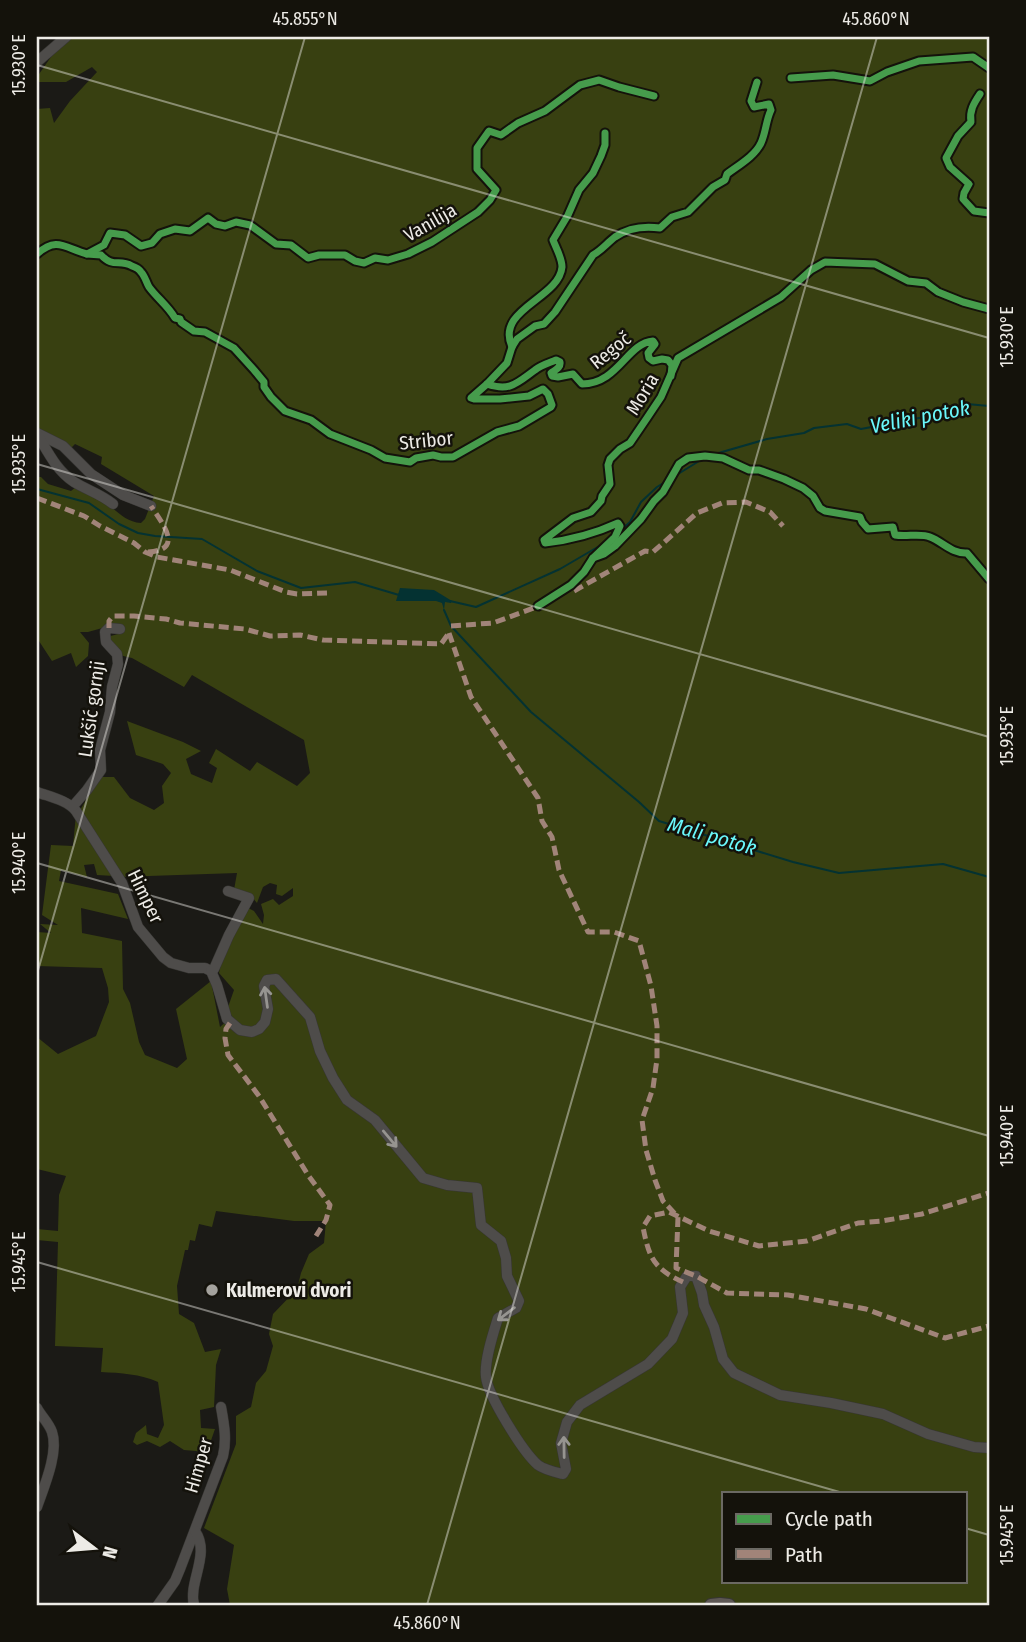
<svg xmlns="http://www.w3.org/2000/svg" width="1026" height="1642" font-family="'Fira Sans Condensed',sans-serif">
  <rect width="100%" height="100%" fill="#1b1a16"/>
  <path fill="#384011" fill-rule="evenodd" d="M70,37h919v1568h-759l-3,-16 7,-44 -30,-17 32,-84v-28l15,-9 5,-24 10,-12 7,-25 -4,-12 4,-20 24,-25 4,-16 8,-19 15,-11 2,-22h-32l-78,-10 -4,16 -13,-3 -4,17 -5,-1 -2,10h-3l-8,36 2,28 15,9 11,29 16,-3 -5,16 -2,42 -14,3 1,18 14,1 -8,23 -23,-2 -14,-9 -10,6 -13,-6 -10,4 -4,-3 3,-9 10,-8 1,9 11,4 6,-13 -6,-43c-18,-8 -37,-9 -57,-10l2,-24 -48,-2 3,-104 -21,-2v-11l21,2 1,-36 7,-19 -29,-7v-132l21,17 38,-18 13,-34 -1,-14 -6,-20 -65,-2v-34l14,1 -11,-9 18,1 -16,-10 9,-70 22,1 3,-32 38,62 -17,-1 -3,-11 -10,1 3,12 -26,-7 -2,11 59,13 10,25 -47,-11 1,25 40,8 1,48 7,14 9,39 6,13 32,13 10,-9 -11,-50 35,-28 9,46 12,-11 -5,-6 7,-20 -15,-17 4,-19 23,-47 8,4 9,13 1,-9 -3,-11 12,-5 6,6 14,-9v-8l-11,8 -6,-2 1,-9 -7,-2 -7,4 -6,16 -5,-6 -18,-7 3,-17 -118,4 -39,-67 20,-33h14l16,21 24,12 10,-7 -2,-17 9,-13 -8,-9 -27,-9 -9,-34 56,21 18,9 -15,8 5,15 21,9 5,-15 -8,-5 7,-14 34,22 7,-9 40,24 13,-13 -6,-33 -112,-65 -8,12 -52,-29 -13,-3 -12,-18 11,-3 -5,-9 -25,7h-8l9,11 -1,13 -12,11 -5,-14 -19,8 -15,-23v-161h4l7,7 23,7 5,-4c8,4 17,8 26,13 14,9 22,22 39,23l4,-4 9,-23 -53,-32 1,-7 -27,-13 -5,5 -33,-19v-321l13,-1 4,15 16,-22 27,-29 -5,-5 -26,15h-29v-5l23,-33zM723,1493h242v88h-242z"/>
  <path fill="#043232" d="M400,588l34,2 18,11 -1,2 -6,-1 -1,8 -2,-7 -6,-2h-40z"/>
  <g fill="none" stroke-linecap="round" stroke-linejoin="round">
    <g stroke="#043232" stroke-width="2">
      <path d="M37,489l52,14 30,21 19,9 17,3 47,3 55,32 44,17 54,-6 44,13"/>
      <path d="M450,601l26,6 84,-38 48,-28 22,-19 11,-20 16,-15 47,-29 11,-4 52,-15 37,-6 10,-5 33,-4 14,5 79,-15 27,-10 22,2"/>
      <path d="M444,610l7,16 80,86 108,90 20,19 134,41 46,11 104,-9 46,13"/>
    </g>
    <defs>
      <g id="minor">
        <path d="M37,62l29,-25"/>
        <path d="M37,433l26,13 28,28 32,21 28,11"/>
        <path d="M37,434c11,18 19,36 37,48 13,8 27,12 39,22"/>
        <path d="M37,792c13,5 30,8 39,19l46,72 16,44 25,30 8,6 18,5h16l6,3 6,14 10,34 13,11 12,2 7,-3 6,-7 3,-13 -4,-23 3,-6 9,-1 34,38 10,34 13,27 14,22 28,20 48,58 24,7 30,3 4,37 20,16 5,17 1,18 12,25 -3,7 -18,10c-5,16 -14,43 -12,59 2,19 37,75 52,88 7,5 17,7 25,9l3,-5 -5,-26 6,-21 13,-17 68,-41 24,-25 11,-26 -3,-26 7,-11h9l6,17 2,12 10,22 9,32 11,14 46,22 51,8 52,11 45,20 46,13 15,1"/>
        <path d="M73,806l14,-16 14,-20 -1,-20 10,-38 2,-25 6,-23 -1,-10 -11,-12 -1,-10 4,-4 11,1"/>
        <path d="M211,971l3,-2 15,-34 20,-37 -21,-7"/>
        <path d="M37,1408c4,8 12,15 15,24 7,20 -8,55 -15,75"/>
        <path d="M158,1605l17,-24 5,-12 43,-113c4,-17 1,-32 -2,-49"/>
        <path d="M194,1605c-6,-23 17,-51 1,-74"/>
      </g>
      <path id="major" d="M711,1605l9,-1 9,1"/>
    </defs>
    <use href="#minor" stroke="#373633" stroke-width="11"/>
    <use href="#major" stroke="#373633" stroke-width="14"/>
    <use href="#minor" stroke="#4e4c4a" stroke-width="10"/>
    <use href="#major" stroke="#5d5754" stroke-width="12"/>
    <g stroke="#a18479" stroke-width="5" stroke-dasharray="10 5" stroke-linecap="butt">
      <path d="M37,498l47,18 16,10 34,17 11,9 12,5 73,13 56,22 11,2 30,-1"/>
      <path d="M148,552c37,-2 14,-29 3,-46"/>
      <path d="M574,591l71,-40 8,1 44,-39 25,-10 24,-1 24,10 13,14"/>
      <path d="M451,626l42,-3 49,-18"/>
      <path d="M109,628v-7l4,-5h21l32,3 14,4 65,6 25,7 30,-1 23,5 118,4 8,-11"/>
      <path d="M449,633l22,64 67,101 4,23 10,16 7,33 29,62h26l25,9 12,45 6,40v33l-4,29 -11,32 4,30 9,30 8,21 15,16 -2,51 20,8 31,17 61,2 78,14 79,29 44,-12"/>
      <path d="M230,1023l-4,6 -1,9 3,17 31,41 49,79 22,30 -4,15 -10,16"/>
      <path d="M683,1282c-29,-13 -34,-24 -40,-55l7,-11 19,-4 40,19 50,15 48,-5 51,-18 24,-2 40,-7 67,-21"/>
    </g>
    <defs>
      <g id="cycleway">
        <path d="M791,78l42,-3 37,6 17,-9 32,-11 54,-4 16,11"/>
        <path d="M980,94c-6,9 -11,17 -9,28l-13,14 -12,22 4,9 19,17 -5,9 -1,6 11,12 15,2"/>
        <path d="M37,254c20,-18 28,-6 50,0l17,-9 6,-12 15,2 16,11 11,-3 8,-9 15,-5 15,2 18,-13 8,6 9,2 11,-4 14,3 26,19 15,1 17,13 11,-3h26l10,6 9,2 11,-5 13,2 20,-6 24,-12 46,-30 12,-12 6,-10 -19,-21v-21l12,-17 12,4 17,-12 27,-12 35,-26 19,-5 20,7 35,9"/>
        <path d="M87,254l14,1c12,13 18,4 31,11 3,1 7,3 9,6 4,4 5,10 8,15 8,11 19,19 26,31l5,1 1,3 13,9 11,1 29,16 20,22 10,12v5l7,10 14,14 26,9 19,14 41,16 14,8 25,4 6,-4 17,-3 8,2h12l44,-25 22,-6 32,-19 1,-2 -4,-11 -5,-5 -14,7 -29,3h-26l-3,-1 16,-14 20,-21 5,-16 5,-8 18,-13 9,-2 11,-12 38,-57c9,-5 14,-12 22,-18 13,-9 30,-11 45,-9l12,-11 16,-5 25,-25 12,-7 2,-6c12,-9 28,-18 34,-31 5,-11 5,-23 10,-33l-2,-6 -15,3 -3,-6 6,-19"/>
        <path d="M512,347c-17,-38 47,-48 50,-80 0,-9 -6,-19 -9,-27l15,-25 11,-25 14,-17 8,-17 4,-11v-12"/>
        <path d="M487,384c23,8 30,-1 48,-14 6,-5 14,-7 21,-10l4,2c1,6 -5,8 -9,11l1,3 6,1 15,-3 9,10c36,0 45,-41 71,-43l2,3 -7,9 1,5 4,3 9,-2 6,1 4,5 -1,11"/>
        <path d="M593,558l22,-21 5,-11 -2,-3c-24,11 -47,17 -73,20l-1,-3 29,-22 18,-6 10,-11 1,-5 8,-12 -2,-19 2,-6 10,-10 10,-6 17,-25 14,-21 17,-39 103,-61 30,-27 14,-8 50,2 33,17 18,2 12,9 25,10 26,7"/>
        <path d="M538,606l33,-21 13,-13 9,-14 11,-4 11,-8 26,-27 13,-18 9,-9 16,-28 9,-6 17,-2 18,2 26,12h10l25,9 19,9 10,8 7,12 5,3 35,6 2,5 6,7 25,-2 2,8c11,2 26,-2 35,2 13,5 22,17 37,16l22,26"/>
      </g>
    </defs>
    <use href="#cycleway" stroke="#14120b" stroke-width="11"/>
    <use href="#cycleway" stroke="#469c4c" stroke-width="7"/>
  </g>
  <defs><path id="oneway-shaft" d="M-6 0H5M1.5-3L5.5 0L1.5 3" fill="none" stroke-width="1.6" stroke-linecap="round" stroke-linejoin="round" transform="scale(1.75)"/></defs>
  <g stroke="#969490">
    <use href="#oneway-shaft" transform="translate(266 997) rotate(-98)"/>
    <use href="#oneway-shaft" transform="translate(390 1139) rotate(50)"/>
    <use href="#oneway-shaft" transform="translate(506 1314) rotate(143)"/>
    <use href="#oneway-shaft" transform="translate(564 1447) rotate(-91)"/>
  </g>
  <path fill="none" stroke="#edebe6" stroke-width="2" stroke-opacity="0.45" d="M37,65l952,273M37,464l952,273M37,863l952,273M37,974l268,-937M37,1262l806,231M965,1528l24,7M427,1605l450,-1568"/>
  <circle fill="#a4a29d" stroke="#14120b" stroke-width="2.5" cx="212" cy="1290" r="7"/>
  <g text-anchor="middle" stroke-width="5" stroke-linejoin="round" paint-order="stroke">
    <g font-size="19" fill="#edebe6" stroke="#14120b">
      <text transform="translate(430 222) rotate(-30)" y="7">Vanilija</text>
      <text transform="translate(610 350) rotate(-39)" y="7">Regoč</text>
      <text transform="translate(642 394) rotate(-59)" y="7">Moria</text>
      <text transform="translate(426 440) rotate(-6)" y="7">Stribor</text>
      <text transform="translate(91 709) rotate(-82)" y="7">Lukšić gornji</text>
      <text transform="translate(146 896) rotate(64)" y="7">Himper</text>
      <text transform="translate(198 1465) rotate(-74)" y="7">Himper</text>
    </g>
    <g font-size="19" font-weight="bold" fill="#edebe6" stroke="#14120b" text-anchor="start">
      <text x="226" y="1297">Kulmerovi dvori</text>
    </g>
    <g font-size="21" font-style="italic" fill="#6af8fc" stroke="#14120b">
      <text transform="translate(920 417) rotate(-11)" y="7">Veliki potok</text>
      <text transform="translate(712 836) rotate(16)" y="7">Mali potok</text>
    </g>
  </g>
  <rect width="1026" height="1642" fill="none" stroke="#14120b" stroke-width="77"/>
  <rect x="722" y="1492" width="245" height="91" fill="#14120b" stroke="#6b6963" stroke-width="2"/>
  <rect x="736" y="1514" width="35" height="10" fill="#469c4c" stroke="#6b6963" stroke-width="2"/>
  <text x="785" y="1526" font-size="21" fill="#edebe6">Cycle path</text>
  <rect x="736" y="1549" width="35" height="10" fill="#a18479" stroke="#6b6963" stroke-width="2"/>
  <text x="785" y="1562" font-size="21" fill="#edebe6">Path</text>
  <g transform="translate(94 1548) rotate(106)" stroke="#14120b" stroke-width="5" paint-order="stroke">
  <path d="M0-5L12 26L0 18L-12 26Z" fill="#edebe6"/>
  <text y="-10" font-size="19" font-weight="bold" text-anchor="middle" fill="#edebe6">N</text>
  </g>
  <rect x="38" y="38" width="950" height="1566" fill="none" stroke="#edebe6" stroke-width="2.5"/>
  <g font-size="18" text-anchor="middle" fill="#edebe6">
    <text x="305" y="25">45.855°N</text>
    <text x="876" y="25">45.860°N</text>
    <text transform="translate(19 65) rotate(-90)" y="6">15.930°E</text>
    <text transform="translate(1007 337) rotate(-90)" y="6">15.930°E</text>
    <text transform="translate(19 464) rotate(-90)" y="6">15.935°E</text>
    <text transform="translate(1007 736) rotate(-90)" y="6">15.935°E</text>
    <text transform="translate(19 863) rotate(-90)" y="6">15.940°E</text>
    <text transform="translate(1007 1136) rotate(-90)" y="6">15.940°E</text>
    <text transform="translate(19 1262) rotate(-90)" y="6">15.945°E</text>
    <text transform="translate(1007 1535) rotate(-90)" y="6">15.945°E</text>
    <text x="427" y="1629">45.860°N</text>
  </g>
</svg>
